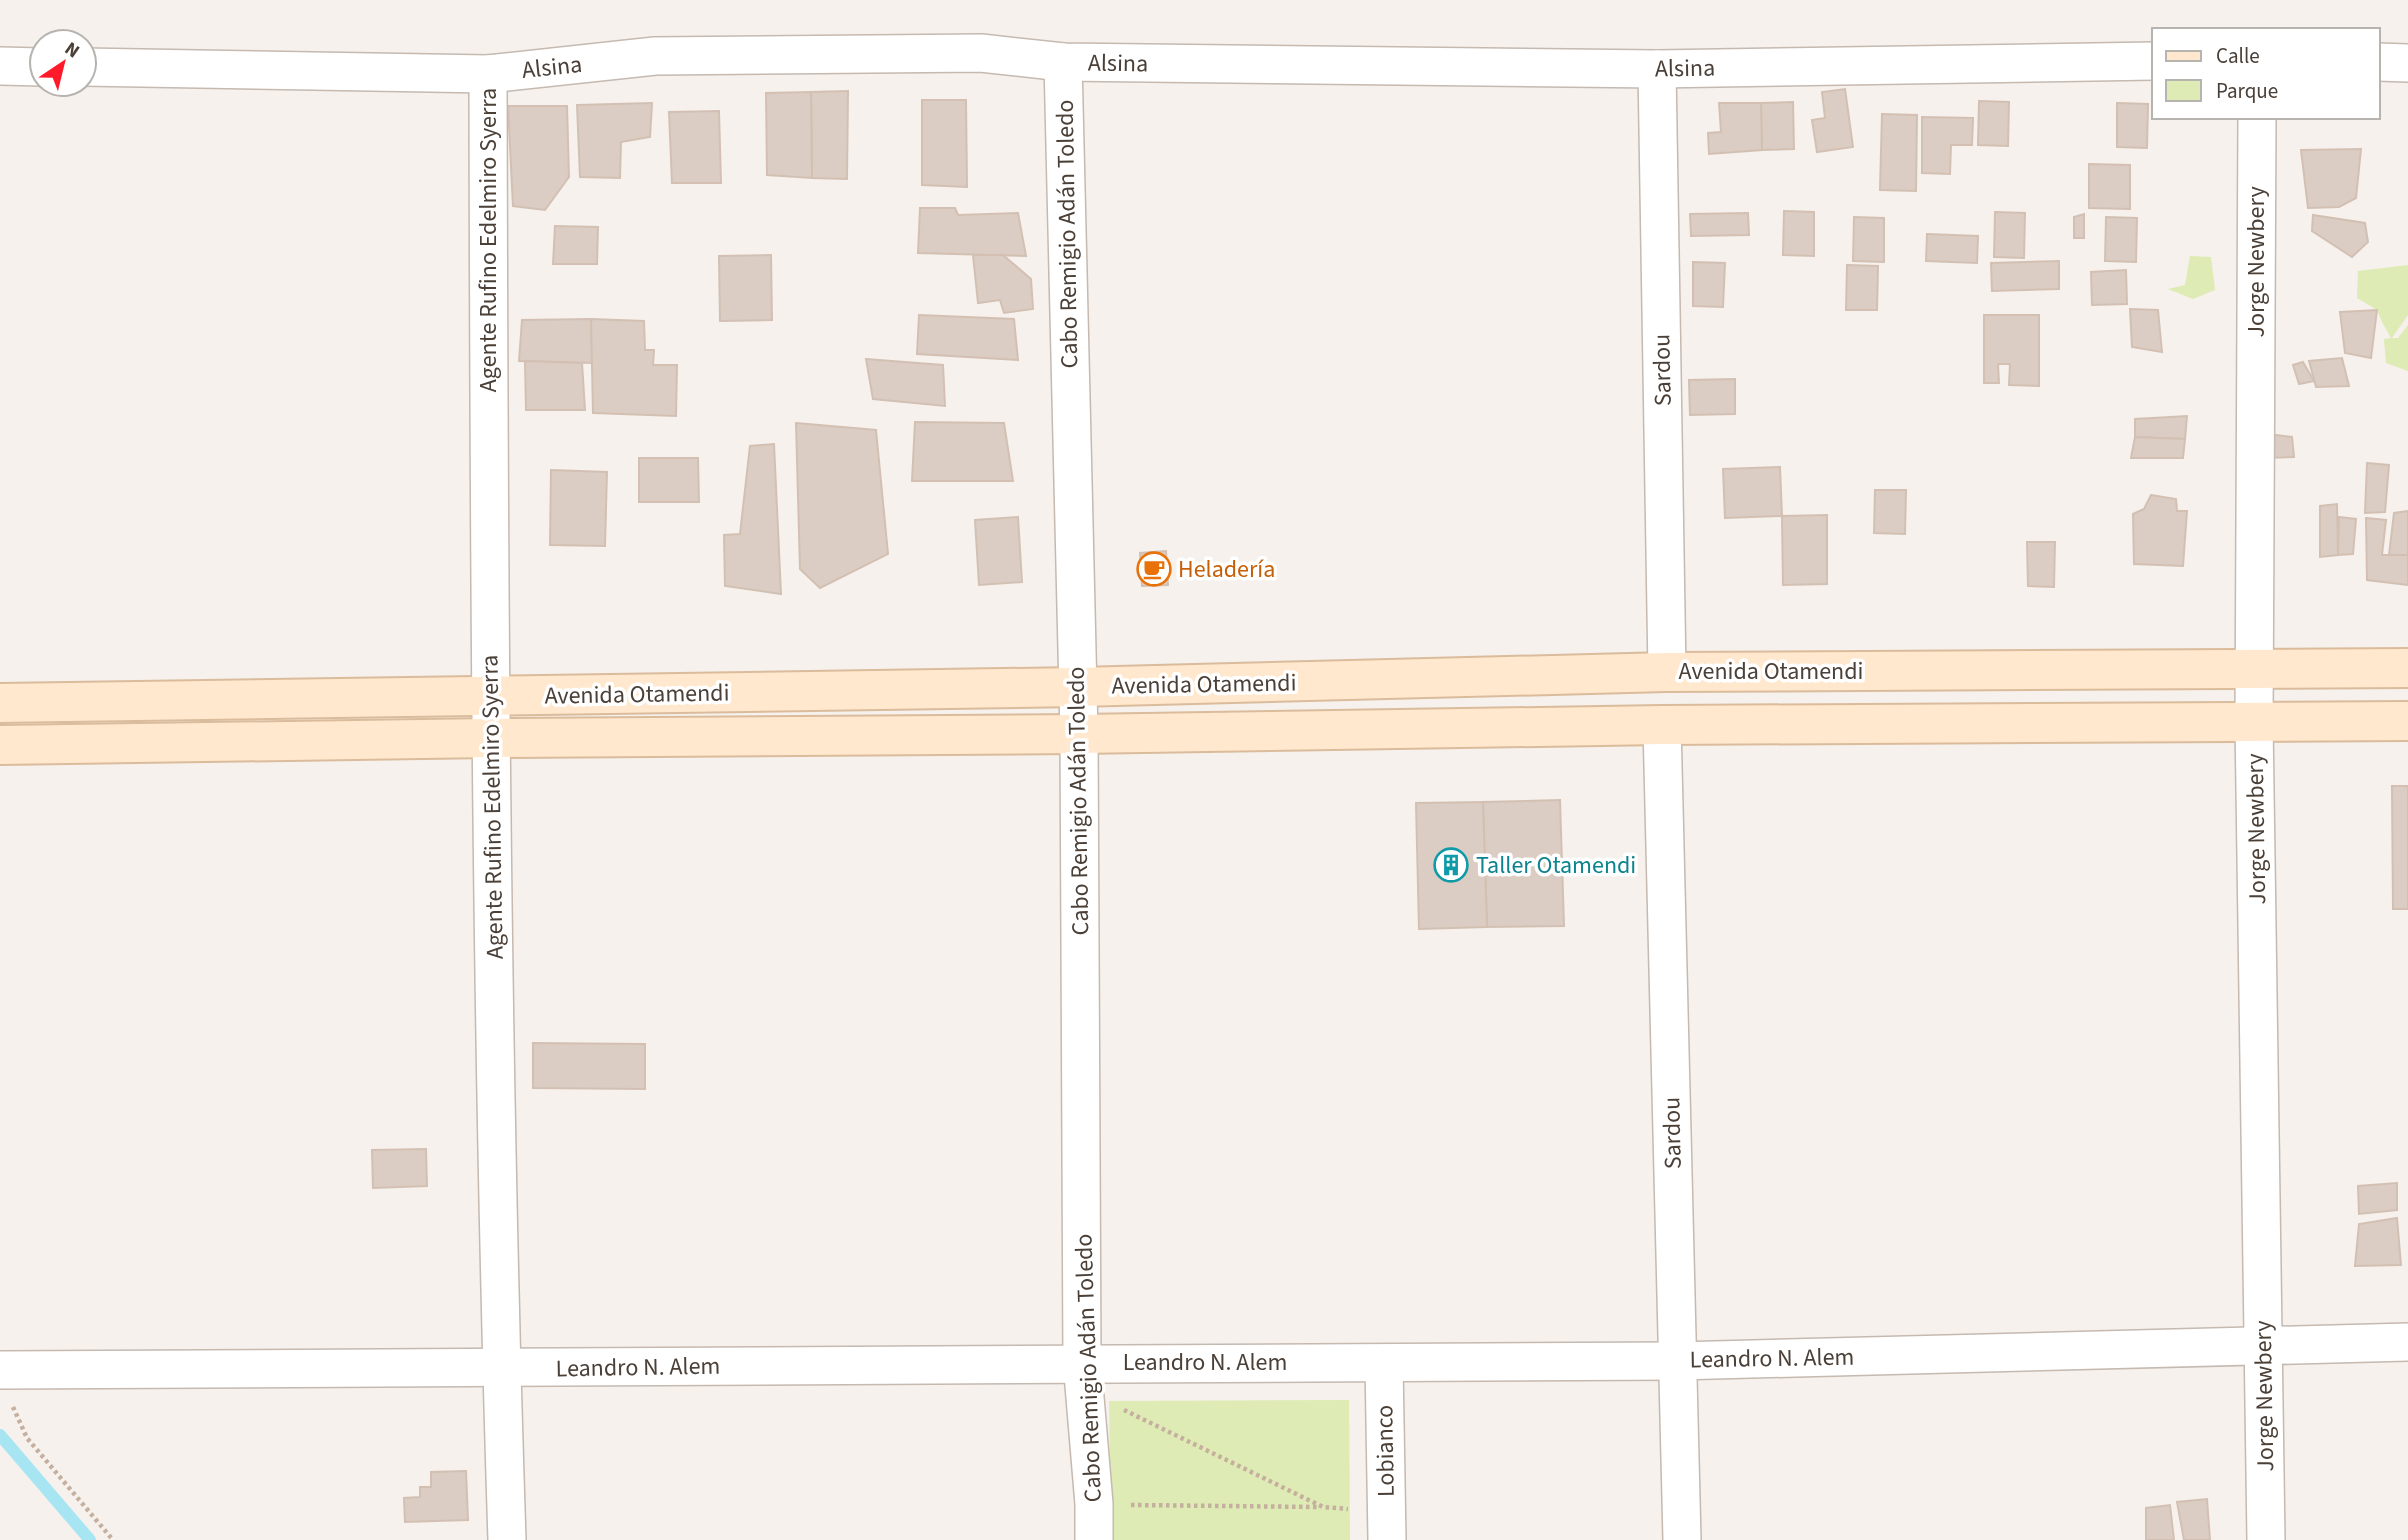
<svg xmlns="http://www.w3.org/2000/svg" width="2408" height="1540" font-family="'Source Sans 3',sans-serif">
  <rect width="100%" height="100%" fill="#f6f1ec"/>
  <g fill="#deebb4">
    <path d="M2190,256l21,1 4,33 -22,9 -25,-10 17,-4z"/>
    <path d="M2408,265v50l-16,23h6l10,-13v46l-22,-8 -2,-24 7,-1 -9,-16 -5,-12 -20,-12 1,-27z"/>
    <path d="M1349,1400l1,140h-239l-2,-139z"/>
  </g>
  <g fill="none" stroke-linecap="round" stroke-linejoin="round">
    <path stroke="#a7e5f3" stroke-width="12" d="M0,1435l90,105"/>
  </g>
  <g fill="#dbcdc3" stroke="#d3c0b3" stroke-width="2">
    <path d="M1845,89l8,58 -36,5 -5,-32 13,-2 -3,-26z"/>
    <path d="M848,91l-1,88 -35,-1 -1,-86z"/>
    <path d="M811,92l1,86 -45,-3 -1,-82z"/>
    <path d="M922,100h44l1,87 -45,-2z"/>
    <path d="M1979,101l30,1 -1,44 -30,-1z"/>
    <path d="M1793,102l1,47 -32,1 -1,-47z"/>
    <path d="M652,103l-2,34 -29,5 -1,36 -40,-1 -3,-72z"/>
    <path d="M1719,103h42l1,47 -53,4 -1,-21 13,-1z"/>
    <path d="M2117,103l31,1 -1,44 -30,-1z"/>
    <path d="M508,106h59l2,71 -24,33 -32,-4z"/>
    <path d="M719,111l2,72h-49l-3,-71z"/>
    <path d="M1882,114l35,1 -1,76 -36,-1z"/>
    <path d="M1922,117l51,1 -1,27h-21l-1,29 -28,-1z"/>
    <path d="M2361,149l-5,49 -17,9 -31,1 -7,-58z"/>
    <path d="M2089,164l41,1v44l-41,-1z"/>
    <path d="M920,208h35l3,7 60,-2 8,43 -108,-3z"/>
    <path d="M1784,211l30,1v44l-31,-1z"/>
    <path d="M1995,212l30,1 -1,45 -30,-1z"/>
    <path d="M1748,213l1,22 -58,1 -1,-22z"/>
    <path d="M2084,214v24h-10v-21z"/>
    <path d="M2313,215l52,8 3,19 -16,15 -40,-26z"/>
    <path d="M1854,217l30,1v44l-31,-1z"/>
    <path d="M2106,217l31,1 -1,44 -31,-1z"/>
    <path d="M555,226l43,1 -1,37h-44z"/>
    <path d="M1927,234l51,2 -1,27 -51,-2z"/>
    <path d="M771,255l1,65 -52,1 -1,-65z"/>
    <path d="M973,255h30l28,24 2,30 -29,4 -4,-13 -22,3z"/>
    <path d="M2059,261v28l-67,2 -1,-28z"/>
    <path d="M1693,262l32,1 -2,44 -30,-1z"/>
    <path d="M1847,265l31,1 -1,44h-31z"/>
    <path d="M2126,270l1,34 -35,1 -1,-33z"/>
    <path d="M2130,309l28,1 4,42 -30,-5z"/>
    <path d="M2377,310l-6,48 -26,-5 -5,-41z"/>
    <path d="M919,315l95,4 4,41 -101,-6z"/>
    <path d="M1984,315h55v71l-30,-1 1,-21h-12l1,19h-15z"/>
    <path d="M591,319l1,44 -73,-2 3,-41z"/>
    <path d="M591,319l53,2 1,29h9l-1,15h24l-1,51 -83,-3z"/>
    <path d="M2342,358l7,28 -33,1 -7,-26z"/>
    <path d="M866,359l77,6 2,41 -72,-7z"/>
    <path d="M525,361l57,2 3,47h-59z"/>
    <path d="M2303,362l11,19 -15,3 -6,-19z"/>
    <path d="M1735,379v35l-45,1 -1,-35z"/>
    <path d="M2187,416l-2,23 -50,-2v-18z"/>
    <path d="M915,422l89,1 9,58h-101z"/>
    <path d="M796,423l80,7 12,124 -68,34 -20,-19z"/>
    <path d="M2268,434l24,3 2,20 -29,1z"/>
    <path d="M2135,437l50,2 -2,19h-52z"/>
    <path d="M774,444l7,150 -56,-8 -1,-51 16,-1 10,-88z"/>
    <path d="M639,458h59l1,44h-60z"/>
    <path d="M2367,463l22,2 -4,47 -20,1z"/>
    <path d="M1780,467l2,49 -57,2 -2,-49z"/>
    <path d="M551,470l56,2 -2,74 -55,-1z"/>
    <path d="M1875,490h31l-1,44 -31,-1z"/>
    <path d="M2151,495l25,4 1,12h10l-4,55 -49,-2 -1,-50 11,-5z"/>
    <path d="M2337,504l1,51 -18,2v-51z"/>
    <path d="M2408,511v44h-19l5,-42z"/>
    <path d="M1827,515v69l-44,1 -1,-69z"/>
    <path d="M1018,517l4,65 -43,3 -4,-65z"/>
    <path d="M2339,517l17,2 -3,35 -15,1z"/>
    <path d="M2366,518l20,2 -4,35h26v30l-41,-5z"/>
    <path d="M2027,542h28l-1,45 -26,-1z"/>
    <path d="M1166,551l2,34 -26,1 -2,-33z"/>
    <path d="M2392,786h16v123h-15z"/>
    <path d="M1560,800l4,126 -77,1 -4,-125z"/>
    <path d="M1483,802l4,125 -68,2 -3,-126z"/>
    <path d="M533,1043l112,1v45l-112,-1z"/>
    <path d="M426,1149l1,37 -54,2 -1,-38z"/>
    <path d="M2397,1183v27l-38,4 -1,-28z"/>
    <path d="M2397,1218l4,47 -46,1 4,-42z"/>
    <path d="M466,1471l2,49 -63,2 -1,-24 16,-1v-10h11v-15z"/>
    <path d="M2207,1499l3,41h-26l-7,-38z"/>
    <path d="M2170,1505l4,35h-28v-32z"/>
  </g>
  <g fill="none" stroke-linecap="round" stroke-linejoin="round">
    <defs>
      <g id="minor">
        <path d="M1063,62l16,672 3,628 12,142v36"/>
        <path d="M2378,62l30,1"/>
        <path d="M0,66l42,1"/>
        <path d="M84,67l404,7 167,-18 326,-3 82,9 594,7 497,-8"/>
        <path d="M1657,69l10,603"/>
        <path d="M488,74c1,488 3,977 19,1466"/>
        <path d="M2257,117l-3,605 12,818"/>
        <path d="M1662,725l20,815"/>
        <path d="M1384,1363l3,177"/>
        <path d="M0,1370l1677,-9 731,-19"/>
      </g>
      <g id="secondary">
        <path d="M0,703l1077,-16 590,-15 741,-4"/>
        <path d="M0,745l491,-7 588,-4 583,-9 746,-4"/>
      </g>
    </defs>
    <use href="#minor" stroke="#c5b9b0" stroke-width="40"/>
    <use href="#secondary" stroke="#dabc9c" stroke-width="42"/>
    <g stroke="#c5af9e" stroke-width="4.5" stroke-dasharray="3.5 3.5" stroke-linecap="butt">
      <path d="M13,1407l14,31 86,102"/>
      <path d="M1124,1410l199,97 25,2"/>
      <path d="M1131,1505l187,2"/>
    </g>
    <use href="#minor" stroke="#fff" stroke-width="37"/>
    <use href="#secondary" stroke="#ffe8cd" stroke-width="38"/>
  </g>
  <defs>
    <symbol id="cafe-ring" viewBox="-11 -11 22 22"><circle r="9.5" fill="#fff" stroke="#e8710a" stroke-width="1.5"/><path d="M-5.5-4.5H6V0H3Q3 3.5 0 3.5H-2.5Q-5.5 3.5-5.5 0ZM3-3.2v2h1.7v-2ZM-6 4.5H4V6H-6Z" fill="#e8710a"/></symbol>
    <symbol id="building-ring" viewBox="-11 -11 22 22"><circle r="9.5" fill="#fff" stroke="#0f9aa8" stroke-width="1.5"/><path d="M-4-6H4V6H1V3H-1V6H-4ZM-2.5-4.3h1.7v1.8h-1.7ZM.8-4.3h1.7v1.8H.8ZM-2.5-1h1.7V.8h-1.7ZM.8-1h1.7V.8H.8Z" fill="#0f9aa8"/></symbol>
  </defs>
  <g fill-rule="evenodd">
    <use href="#cafe-ring" x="1135" y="550" width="38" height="38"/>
    <use href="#building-ring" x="1432" y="846" width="38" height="38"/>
  </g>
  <g text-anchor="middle" stroke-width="7" stroke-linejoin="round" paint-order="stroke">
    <g font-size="24" fill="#4b4038" stroke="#fff">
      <text transform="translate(1118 63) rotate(1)" y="8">Alsina</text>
      <text transform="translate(552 67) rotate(-6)" y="8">Alsina</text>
      <text transform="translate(1685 68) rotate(-1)" y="8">Alsina</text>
      <text transform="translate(1067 234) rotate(-91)" y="8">Cabo Remigio Adán Toledo</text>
      <text transform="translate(488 240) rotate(-90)" y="8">Agente Rufino Edelmiro Syerra</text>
      <text transform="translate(2256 262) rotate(-90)" y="8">Jorge Newbery</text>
      <text transform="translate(1662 370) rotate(-91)" y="8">Sardou</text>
      <text x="1771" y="679">Avenida Otamendi</text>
      <text transform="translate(1204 684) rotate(-1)" y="8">Avenida Otamendi</text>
      <text transform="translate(637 694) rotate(-1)" y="8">Avenida Otamendi</text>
      <text transform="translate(1078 801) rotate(-91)" y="8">Cabo Remigio Adán Toledo</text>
      <text transform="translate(492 807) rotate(-91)" y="8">Agente Rufino Edelmiro Syerra</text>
      <text transform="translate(2256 829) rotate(-91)" y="8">Jorge Newbery</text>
      <text transform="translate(1672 1133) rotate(-91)" y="8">Sardou</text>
      <text transform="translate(1772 1358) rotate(-1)" y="8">Leandro N. Alem</text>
      <text x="1205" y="1370">Leandro N. Alem</text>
      <text transform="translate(638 1367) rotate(-1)" y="8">Leandro N. Alem</text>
      <text transform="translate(1088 1368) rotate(-92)" y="8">Cabo Remigio Adán Toledo</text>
      <text transform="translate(2264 1396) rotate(-91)" y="8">Jorge Newbery</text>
      <text transform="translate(1385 1451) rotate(-91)" y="8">Lobianco</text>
    </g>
    <g font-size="24" fill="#c56008" stroke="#fff" text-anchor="start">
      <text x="1178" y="577">Heladería</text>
    </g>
    <g font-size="24" fill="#0d838f" stroke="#fff" text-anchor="start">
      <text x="1476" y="873">Taller Otamendi</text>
    </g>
  </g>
  <rect x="2152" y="28" width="228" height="91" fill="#ffffff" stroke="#b7b3af" stroke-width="2"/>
  <rect x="2166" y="51" width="35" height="10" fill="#ffe8cd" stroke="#b7b3af" stroke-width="2"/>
  <text x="2216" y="63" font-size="21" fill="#4b4038">Calle</text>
  <rect x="2166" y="80" width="35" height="21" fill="#deebb4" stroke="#b7b3af" stroke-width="2"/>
  <text x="2216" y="98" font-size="21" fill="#4b4038">Parque</text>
  <g transform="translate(63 63) rotate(35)"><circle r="33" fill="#ffffff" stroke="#b7b3af" stroke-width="2"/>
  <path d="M0-5L12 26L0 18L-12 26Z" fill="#ff1a29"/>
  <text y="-10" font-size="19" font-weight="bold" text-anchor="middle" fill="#4b4038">N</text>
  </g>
</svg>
